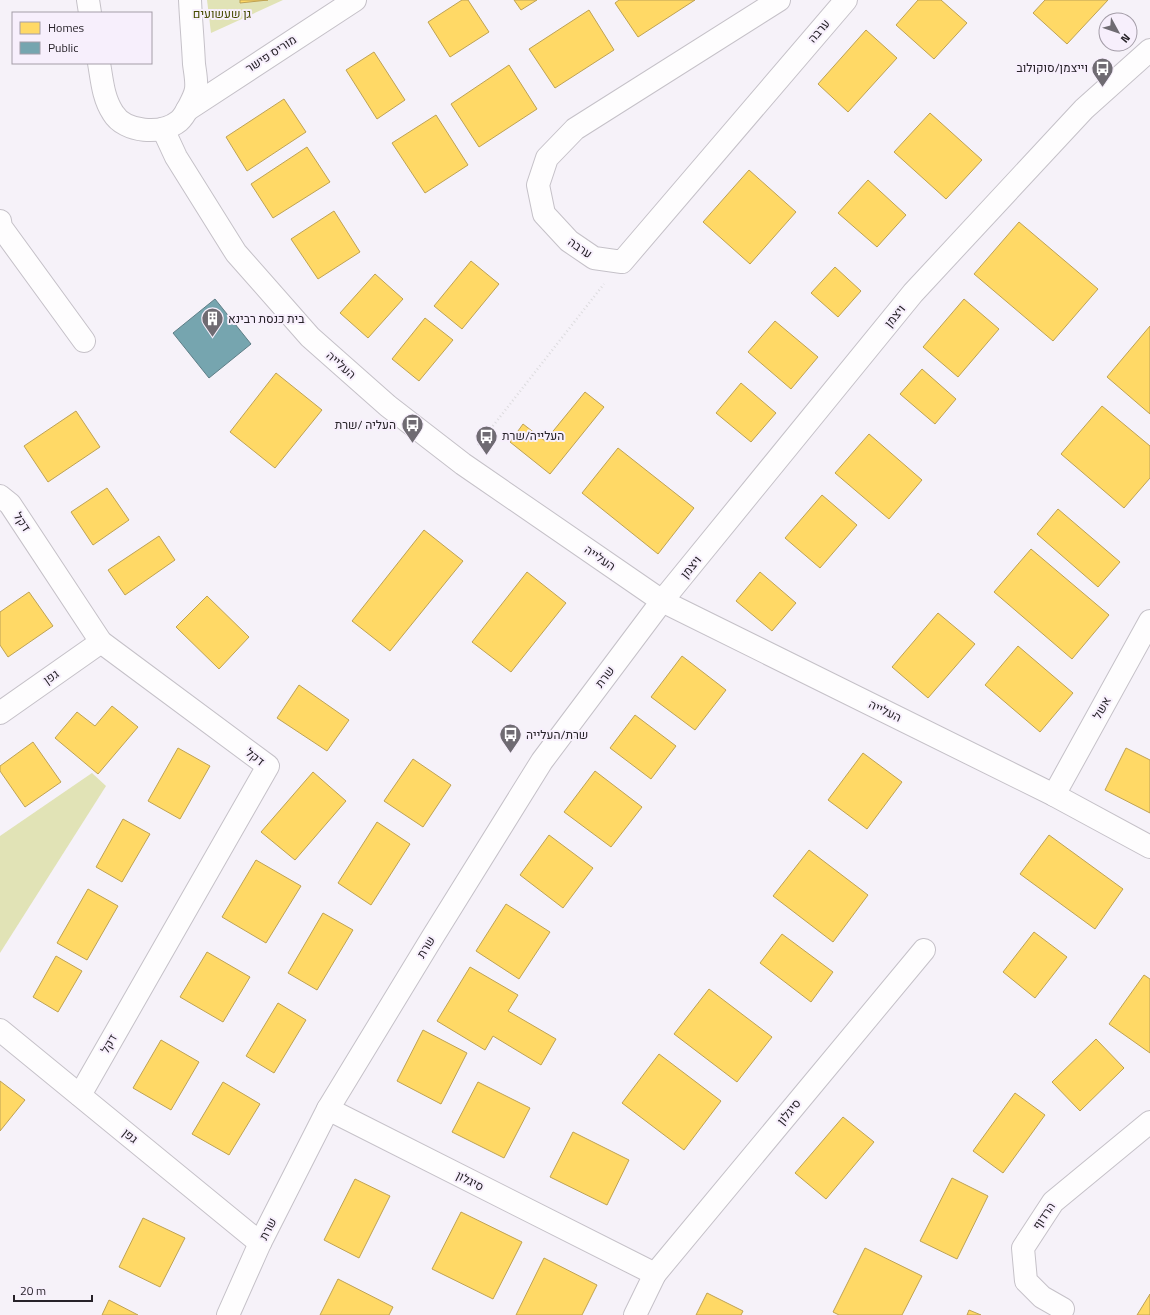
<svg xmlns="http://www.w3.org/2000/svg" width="1150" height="1315" font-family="'Titillium Web',Heebo,sans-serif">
  <rect width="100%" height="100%" fill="#f6f2f9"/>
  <g fill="#e1e3b6">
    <path d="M207,0h76l-72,33z"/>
    <path d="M92,773l14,13 -106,167v-117z"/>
  </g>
  <g fill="#ffd966" stroke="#bea254">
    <path d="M240,0h28l-28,3z"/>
    <path d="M462,0h6l21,32 -39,25 -22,-35z"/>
    <path d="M514,0h23l-16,10z"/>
    <path d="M619,0h76l-57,37 -23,-34z"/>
    <path d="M918,0h23l26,23 -33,36 -38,-34z"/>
    <path d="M1045,0h63l-41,44 -34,-31z"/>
    <path d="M589,10l25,40 -59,38 -26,-39z"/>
    <path d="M866,30l31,28 -49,54 -30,-28z"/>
    <path d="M374,52l31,48 -28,19 -31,-49z"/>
    <path d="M509,65l28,44 -58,38 -28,-43z"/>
    <path d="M284,99l22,33 -59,39 -21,-34z"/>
    <path d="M930,113l52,47 -36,39 -52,-47z"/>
    <path d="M436,115l32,50 -43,28 -33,-50z"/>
    <path d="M307,147l23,35 -57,36 -22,-34z"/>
    <path d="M749,170l47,42 -46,52 -47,-42z"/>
    <path d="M868,180l38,35 -29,32 -39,-34z"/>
    <path d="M334,211l26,41 -42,27 -27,-40z"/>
    <path d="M1019,222l79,67 -45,52 -79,-67z"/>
    <path d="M471,261l28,23 -37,45 -28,-23z"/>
    <path d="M835,267l26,24 -23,26 -27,-24z"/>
    <path d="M375,274l28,25 -35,39 -28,-25z"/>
    <path d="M964,299l35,30 -41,48 -35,-30z"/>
    <path d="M425,318l28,22 -34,41 -27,-22z"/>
    <path d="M775,321l43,36 -27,32 -43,-37z"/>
    <path d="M1150,326v88l-43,-37z"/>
    <path d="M922,369l34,30 -21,25 -35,-30z"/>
    <path d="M276,373l46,37 -47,58 -45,-36z"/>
    <path d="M741,383l35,30 -25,29 -35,-29z"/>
    <path d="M585,392l19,15 -54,67 -40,-32 13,-18 22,17z"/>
    <path d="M1102,406l48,40v32l-26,30 -63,-54z"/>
    <path d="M76,411l24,36 -52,35 -24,-36z"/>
    <path d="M869,434l53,46 -33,39 -54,-46z"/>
    <path d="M618,448l76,60 -36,46 -76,-61z"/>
    <path d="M107,488l22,32 -36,25 -22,-33z"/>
    <path d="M822,495l35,30 -37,43 -35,-30z"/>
    <path d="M1058,509l62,53 -22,25 -61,-53z"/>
    <path d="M424,530l39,31 -73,90 -38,-30z"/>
    <path d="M159,536l16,24 -50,35 -17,-25z"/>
    <path d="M1031,549l78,66 -37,44 -78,-67z"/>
    <path d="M527,572l39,31 -55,69 -39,-30z"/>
    <path d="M760,572l36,31 -24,28 -36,-30z"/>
    <path d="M29,592l24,34 -45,31 -8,-12v-33z"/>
    <path d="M207,596l42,41 -30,32 -43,-42z"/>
    <path d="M938,613l37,31 -47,54 -36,-31z"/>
    <path d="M1018,646l55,47 -33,39 -55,-47z"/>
    <path d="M682,656l44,34 -31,40 -44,-33z"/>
    <path d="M299,685l50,35 -22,31 -50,-33z"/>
    <path d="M112,706l26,21 -40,47 -43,-36 22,-26 18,14z"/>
    <path d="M635,715l41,31 -25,33 -41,-31z"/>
    <path d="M33,742l28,40 -36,25 -25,-36v-5z"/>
    <path d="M178,748l32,18 -30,53 -32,-18z"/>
    <path d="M1126,748l24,12v53l-45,-23z"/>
    <path d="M863,753l39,29 -35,47 -39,-29z"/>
    <path d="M413,759l38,26 -28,42 -39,-26z"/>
    <path d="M595,771l47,36 -31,40 -47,-35z"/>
    <path d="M313,772l33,29 -51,59 -34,-28z"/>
    <path d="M123,819l27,15 -28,48 -26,-15z"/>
    <path d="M377,822l33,22 -39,61 -33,-22z"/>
    <path d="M549,835l44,33 -30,40 -43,-33z"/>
    <path d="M1049,835l74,54 -28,40 -75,-55z"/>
    <path d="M809,850l59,45 -35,47 -60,-46z"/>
    <path d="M256,860l45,26 -35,57 -44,-26z"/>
    <path d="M88,889l30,17 -31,54 -30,-17z"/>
    <path d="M506,904l44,28 -31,47 -43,-28z"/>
    <path d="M323,913l30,17 -36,60 -29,-17z"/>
    <path d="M1034,932l33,25 -32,41 -32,-26z"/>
    <path d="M782,934l51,38 -22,30 -51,-39z"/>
    <path d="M207,952l43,25 -27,45 -43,-25z"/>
    <path d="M56,956l26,15 -24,41 -25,-15z"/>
    <path d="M470,967l48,28 -10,16 48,28 -15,26 -48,-29 -8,14 -48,-29z"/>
    <path d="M1144,975l6,4v74l-41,-29z"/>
    <path d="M709,989l63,48 -35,45 -63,-48z"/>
    <path d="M278,1003l28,17 -32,53 -28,-17z"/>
    <path d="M423,1030l44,23 -26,51 -44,-23z"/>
    <path d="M1096,1039l28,29 -44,43 -28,-29z"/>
    <path d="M161,1040l38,22 -28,48 -38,-22z"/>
    <path d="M659,1054l62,47 -37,49 -62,-47z"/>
    <path d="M0,1081l25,19 -25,31z"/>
    <path d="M223,1082l37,22 -31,51 -37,-21z"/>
    <path d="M478,1082l52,26 -26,50 -52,-26z"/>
    <path d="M1015,1093l30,22 -42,58 -30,-22z"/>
    <path d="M843,1117l31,25 -48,57 -31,-26z"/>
    <path d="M573,1132l56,28 -22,45 -57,-28z"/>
    <path d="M952,1178l36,18 -31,63 -37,-18z"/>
    <path d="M355,1179l35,17 -31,62 -35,-18z"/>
    <path d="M461,1212l61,30 -29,57 -61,-30z"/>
    <path d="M143,1218l42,20 -25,49 -41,-20z"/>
    <path d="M865,1248l57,28 -20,39h-63l-6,-3z"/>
    <path d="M544,1258l53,27 -15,30h-66z"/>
    <path d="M338,1279l55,28 -4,8h-69z"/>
    <path d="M707,1293l36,18 -2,4h-45z"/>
    <path d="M1150,1294v21h-13z"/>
    <path d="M109,1300l29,15h-36z"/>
    <path d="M969,1310l12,5h-14z"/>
  </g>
  <path fill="#76a5af" stroke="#5e7e87" d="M215,299l36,45 -42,34 -36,-45z"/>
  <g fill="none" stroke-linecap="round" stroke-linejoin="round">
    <defs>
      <g id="minor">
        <path d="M88,0l2,13"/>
        <path d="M779,0l-204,129 -28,29 -9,27 6,29 25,27 25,17 28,4 224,-262"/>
        <path d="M99,63c3,17 4,35 14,50 12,20 49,22 66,8 6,-5 16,-25 17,-32 1,-8 -1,-17 -2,-25 -1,-21 -3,-43 -4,-64"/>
        <path d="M187,110l168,-110"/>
        <path d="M163,129l13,28 60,96 74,84 78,69 75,58 199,137 392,194 96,52"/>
        <path d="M0,221l1,6 83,114"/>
        <path d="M0,496l10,8 91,138 167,124 -188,329"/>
        <path d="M0,713l101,-71"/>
        <path d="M1054,795l96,-174"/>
        <path d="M0,1030l260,213"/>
        <path d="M328,1109l327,165"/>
        <path d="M1063,1309l-21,-12 -16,-16 -3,-33 30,-46 97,-80"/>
        <path d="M228,1315l32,-72 68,-134 104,-171 110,-177 120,-160 251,-308 171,-184 66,-59"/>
        <path d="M635,1315l20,-41 269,-324"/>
      </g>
    </defs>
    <use href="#minor" stroke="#c5c1c8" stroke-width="24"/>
    <path stroke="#dcdbde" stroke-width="2.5" stroke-dasharray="1 3" stroke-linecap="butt" d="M478,445l126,-161"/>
    <use href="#minor" stroke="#fefdfe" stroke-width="22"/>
  </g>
  <defs>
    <symbol id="bus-pin" viewBox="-11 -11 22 30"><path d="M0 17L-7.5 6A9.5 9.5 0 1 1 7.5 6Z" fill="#6f6b72" stroke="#f7effc"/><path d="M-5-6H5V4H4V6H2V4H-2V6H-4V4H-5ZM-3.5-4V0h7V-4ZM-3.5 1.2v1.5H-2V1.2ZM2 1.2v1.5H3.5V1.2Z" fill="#fff"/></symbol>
    <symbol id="building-pin" viewBox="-11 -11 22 30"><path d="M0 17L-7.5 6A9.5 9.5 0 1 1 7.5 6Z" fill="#6f6b72" stroke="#f7effc"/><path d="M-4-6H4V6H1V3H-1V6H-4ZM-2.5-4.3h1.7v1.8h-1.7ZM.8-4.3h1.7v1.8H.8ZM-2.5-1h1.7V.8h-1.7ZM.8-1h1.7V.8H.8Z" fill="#fff"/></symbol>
  </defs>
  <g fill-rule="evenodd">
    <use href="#bus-pin" x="1090" y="56" width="25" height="34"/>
    <use href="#building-pin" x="200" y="306" width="25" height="34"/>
    <use href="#bus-pin" x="400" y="412" width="25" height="34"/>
    <use href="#bus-pin" x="474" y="424" width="25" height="34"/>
    <use href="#bus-pin" x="498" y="722" width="25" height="34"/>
  </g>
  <g text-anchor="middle" stroke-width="4" stroke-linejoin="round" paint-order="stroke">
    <g font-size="12" fill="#484c02" stroke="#f7effc">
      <text x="222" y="18">גן שעשועים</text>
    </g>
    <g font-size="12" fill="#272229" stroke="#f7effc">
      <text transform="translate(819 31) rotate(-49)" y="4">ערבה</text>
      <text transform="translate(271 54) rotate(-33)" y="4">מוריס פישר</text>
      <text transform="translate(580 248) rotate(35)" y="4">ערבה</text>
      <text transform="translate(895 316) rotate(-51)" y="4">ויצמן</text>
      <text transform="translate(341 365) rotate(42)" y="4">העלייה</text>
      <text transform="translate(22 522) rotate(57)" y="4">דקל</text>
      <text transform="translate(600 558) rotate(35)" y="4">העלייה</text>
      <text transform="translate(691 567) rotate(-51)" y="4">ויצמן</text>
      <text transform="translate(51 677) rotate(-35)" y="4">גפן</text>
      <text transform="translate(605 677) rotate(-53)" y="4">שרת</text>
      <text transform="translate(1102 708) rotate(-61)" y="4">אשל</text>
      <text transform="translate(885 711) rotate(26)" y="4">העלייה</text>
      <text transform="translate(255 757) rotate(38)" y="4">דקל</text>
      <text transform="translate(426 947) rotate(-59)" y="4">שרת</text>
      <text transform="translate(109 1044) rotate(-60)" y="4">דקל</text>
      <text transform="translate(789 1112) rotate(-50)" y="4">סיגלון</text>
      <text transform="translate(130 1136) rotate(39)" y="4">גפן</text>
      <text transform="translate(470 1181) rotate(27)" y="4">סיגלון</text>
      <text transform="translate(1044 1216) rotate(-56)" y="4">הרדוף</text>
      <text transform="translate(268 1229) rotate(-63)" y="4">שרת</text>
    </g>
    <g font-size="12" fill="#272229" stroke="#f7effc" text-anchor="start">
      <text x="1088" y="72" text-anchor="end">וייצמן/סוקולוב</text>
      <text x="228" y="323">בית כנסת רבינא</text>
      <text x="396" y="429" text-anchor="end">העליה /שרת</text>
      <text x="502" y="440">העלייה/שרת</text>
      <text x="526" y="739">שרת/העלייה</text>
    </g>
  </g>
  <rect x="12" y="12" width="140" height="52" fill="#f7effc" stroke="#a49da8"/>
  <rect x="20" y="22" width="20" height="12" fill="#ffd966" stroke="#a49da8"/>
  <text x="48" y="32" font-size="12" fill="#272229">Homes</text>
  <rect x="20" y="42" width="20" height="12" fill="#76a5af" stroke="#a49da8"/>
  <text x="48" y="52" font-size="12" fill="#272229">Public</text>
  <g transform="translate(1118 32) rotate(130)"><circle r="19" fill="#f7effc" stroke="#a49da8"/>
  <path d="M0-3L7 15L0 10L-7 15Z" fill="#6f6b72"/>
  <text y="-6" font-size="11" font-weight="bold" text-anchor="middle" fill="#272229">N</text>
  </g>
  <path d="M14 1295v6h78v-6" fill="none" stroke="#272229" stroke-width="2"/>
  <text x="20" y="1295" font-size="12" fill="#272229" stroke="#f7effc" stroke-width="3" paint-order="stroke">20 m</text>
</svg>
